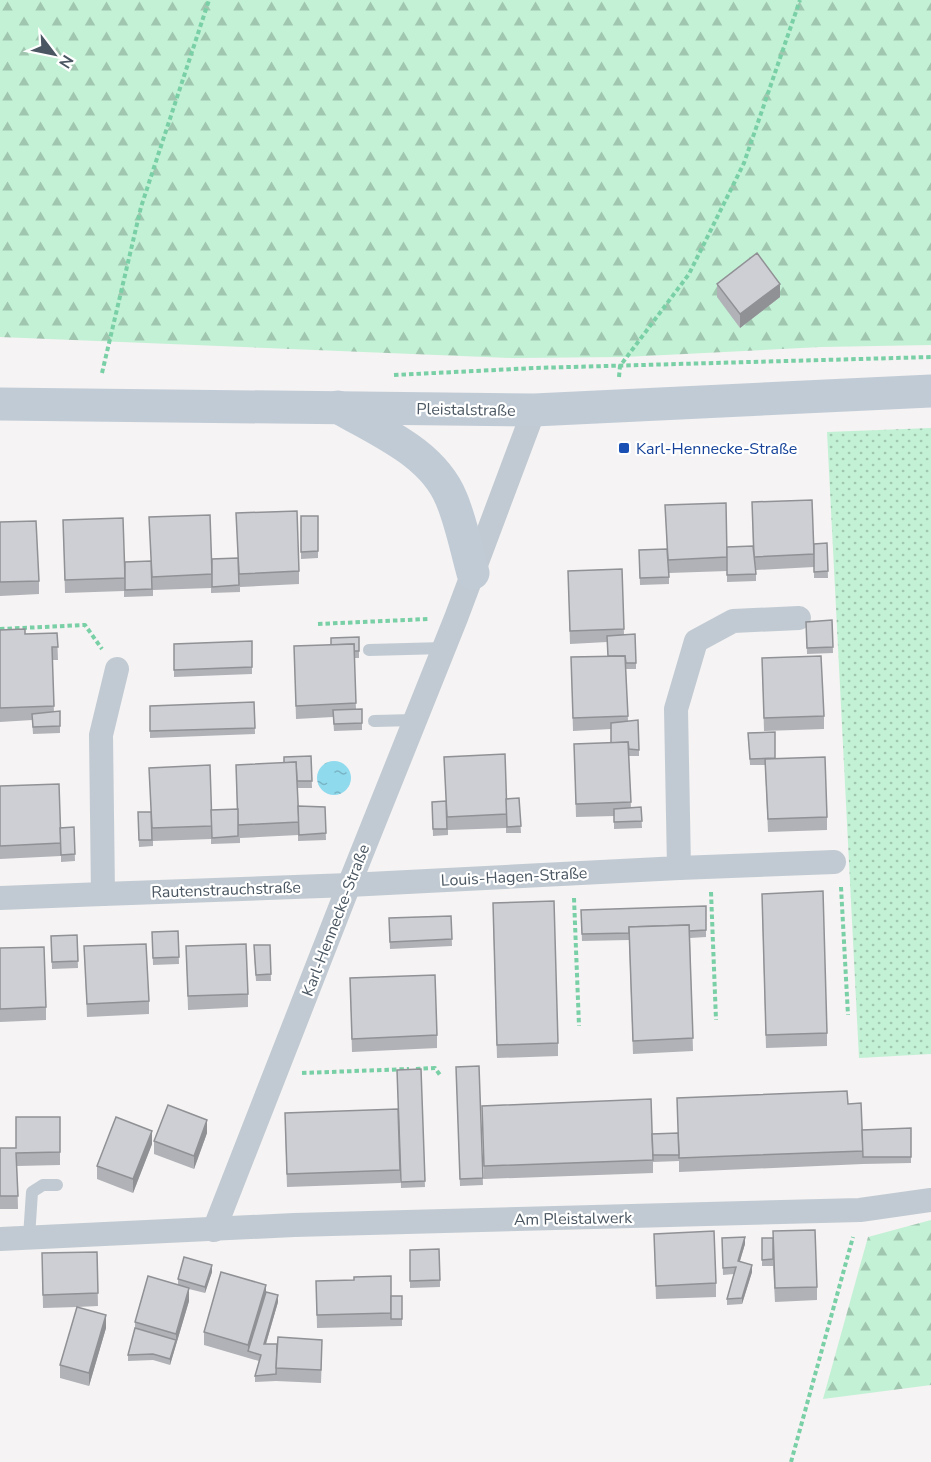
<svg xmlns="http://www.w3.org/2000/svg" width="931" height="1462" font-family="'Nunito Sans',sans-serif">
  <defs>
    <pattern id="grass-dots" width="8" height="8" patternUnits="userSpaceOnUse" patternTransform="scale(1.5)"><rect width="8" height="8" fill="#c3f1d5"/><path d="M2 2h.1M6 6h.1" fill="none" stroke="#a0c6b0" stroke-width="1.8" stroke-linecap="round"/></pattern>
    <pattern id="forest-firs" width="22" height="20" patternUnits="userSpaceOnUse" patternTransform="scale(1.5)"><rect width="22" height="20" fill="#c3f1d5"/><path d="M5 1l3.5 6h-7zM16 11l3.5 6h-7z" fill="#a0c6b0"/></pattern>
    <pattern id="water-ripples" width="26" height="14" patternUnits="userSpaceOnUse" patternTransform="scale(1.5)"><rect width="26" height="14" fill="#90daee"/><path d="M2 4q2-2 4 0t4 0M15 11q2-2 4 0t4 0" fill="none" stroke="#78b4c4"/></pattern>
  </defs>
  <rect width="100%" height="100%" fill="#f5f3f3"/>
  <path fill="url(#grass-dots)" d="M931,428v626l-72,4 -32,-626z"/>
  <g fill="url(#forest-firs)">
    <path d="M0,0h931v345l-110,2 -196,10 -113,1 -512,-21z"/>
    <path d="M931,1220v165l-108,14 45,-162z"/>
  </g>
  <circle fill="url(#water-ripples)" cx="334" cy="778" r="17"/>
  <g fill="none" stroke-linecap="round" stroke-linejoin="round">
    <g stroke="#7ad0a6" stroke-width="4" stroke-dasharray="4.5 3" stroke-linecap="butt">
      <path d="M102,373l39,-166 68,-207"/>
      <path d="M394,375l140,-7 397,-11"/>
      <path d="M619,377l1,-11 69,-92 55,-111 56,-163"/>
      <path d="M318,624l110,-5"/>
      <path d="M0,629l85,-4 17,24"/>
      <path d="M841,887l7,128"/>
      <path d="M711,892l5,128"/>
      <path d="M574,898l5,128"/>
      <path d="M416,1069l19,-1 5,7"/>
      <path d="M302,1073l107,-4"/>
      <path d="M791,1462l62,-225"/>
    </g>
    <g stroke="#c1cad2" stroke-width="12">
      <path d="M369,650l75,-2"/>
      <path d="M374,721l41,-1"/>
      <path d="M29,1237l3,-45 11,-7h14"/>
    </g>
    <g stroke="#c1cad2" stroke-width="24">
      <path d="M679,868l155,-6"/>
      <path d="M103,894l246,-9 330,-17 -3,-159 20,-68 37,-20 66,-3"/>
      <path d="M0,898l103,-4 -2,-159 16,-66"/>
      <path d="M214,1230l135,-345 107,-267 78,-208"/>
      <path d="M0,1239l294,-14 566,-15 71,-10"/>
    </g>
    <g stroke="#c1cbd6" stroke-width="33">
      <path d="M0,404l534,6 397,-19"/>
      <path d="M338,407c40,24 94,45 113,91 10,23 15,50 22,75"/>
    </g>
  </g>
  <g fill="#b0b2b7">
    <path d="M717,284l63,13 -40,31 -23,-31z"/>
    <path d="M752,502l62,42 13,-1 1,35h-14v-11l-58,3v11l-29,1v-11l-58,2v11l-29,1 -1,-35 28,-1 -2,-44 62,42 26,-1z"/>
    <path d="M236,513l63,58v13l-59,3v5l-29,1v-5l-58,2v6l-29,1v-6l-59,2 -2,-73 62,42 26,-1 -2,-44 63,42 26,-1z"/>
    <path d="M301,516h17v42l-17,1z"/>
    <path d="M0,522l39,59v13l-39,2z"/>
    <path d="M622,569l2,65 12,29v6h-10l2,52 11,29v6h-10l2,52 10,-1 1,21 -28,1v-13l-38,1 -2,-73 37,-1v-14l-38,2 -2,-74 37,-1 -1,-14 -37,2 -2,-73z"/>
    <path d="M832,620l1,33 -26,1 -1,-32z"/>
    <path d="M0,630l25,4 32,-1 1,27h-6l2,52 6,-1v22l-27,1 -1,-14 -32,2z"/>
    <path d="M359,637v21h-5l2,51h6v21l-28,1 -1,-14 -37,2 -2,-73 37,-1z"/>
    <path d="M252,641v33l-78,3v-33z"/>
    <path d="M762,658l62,58v13l-60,2z"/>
    <path d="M254,702l1,32 -105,4v-32z"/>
    <path d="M775,732v27l52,58v13l-59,2 -3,-67h-15l-2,-32z"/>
    <path d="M311,756l1,32h-14v18l27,1 1,33 -28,1v-6l-58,3v5l-29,1v-5l-58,2v5l-14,1 -1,-35h13l-2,-44 62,42 26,-1 -1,-44 48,-2z"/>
    <path d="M444,757l62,42 13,-1 2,35h-15v-5l-58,2v5l-15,1 -1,-34 14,-1z"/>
    <path d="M0,786l60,42 14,-1 1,34 -14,1v-6l-61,3z"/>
    <path d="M706,906v31l-16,1 3,113 -60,3 -4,-114 -47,1 -1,-31z"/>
    <path d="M762,907l65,126v13l-61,2z"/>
    <path d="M451,916l1,30 -62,3 -1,-31z"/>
    <path d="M493,916l65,127v13l-61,2z"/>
    <path d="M178,931l1,33 -26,1 -1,-33z"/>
    <path d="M77,935l1,33 -26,1 -1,-33z"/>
    <path d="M270,945l1,36h-15l-2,-29z"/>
    <path d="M84,946l65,55v13l-62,3z"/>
    <path d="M186,946l62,48v13l-60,3z"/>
    <path d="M0,948l46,59v13l-46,2z"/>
    <path d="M350,978l87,57v13l-85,4z"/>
    <path d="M479,1066l4,119 -23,1 -4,-119z"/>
    <path d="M421,1069l4,118 -24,1 -4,-118z"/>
    <path d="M848,1104l14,26 49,-2v35l-48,1 -184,8v-12v1l-26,1v11l-169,6 -2,-60 170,15 26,-1z"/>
    <path d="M60,1117v48l-43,1 1,43h-18v-61h16z"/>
    <path d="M285,1126l115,44v13l-113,4z"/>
    <path d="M207,1133l-13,36 -40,-15v-13z"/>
    <path d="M152,1144l-19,49 -36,-14v-13z"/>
    <path d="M654,1234l62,49v14l-60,2z"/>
    <path d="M722,1238l23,6 -5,17 12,11 -10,32 -15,1v-6l7,-25 -11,1z"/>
    <path d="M762,1238l55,49v13l-42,2 -2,-37v1h-11z"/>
    <path d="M410,1250l30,30v7l-30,1z"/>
    <path d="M97,1252l1,54 -21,1 29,21 -17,58 -29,-8v-13l17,-58 -34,1 -1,-55z"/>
    <path d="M212,1272l-7,21 -16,-4v12l-19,64 -17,-5 -25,1v-6l7,-27v-6l43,-37v-6z"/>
    <path d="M316,1281l75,20 11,-5v30l-85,2z"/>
    <path d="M266,1292l12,10 -12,42 56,9 -1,30 -45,-2 -21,1v-6l4,-15 -55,-16v-13z"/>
  </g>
  <g fill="#909195">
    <path d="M780,284v13l-40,31v-14z"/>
    <path d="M207,1120v13l-13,36v-13z"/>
    <path d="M152,1131v13l-19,49v-14z"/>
    <path d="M745,1237v7l-7,23v-6z"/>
    <path d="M212,1265v7l-7,21v-6z"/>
    <path d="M752,1265v7l-10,32v-6z"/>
    <path d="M266,1285v13l-18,53v-6z"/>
    <path d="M189,1288v13l-19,64v-6l6,-19v-6z"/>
    <path d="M278,1295v7l-14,48v-6z"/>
    <path d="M106,1315v13l-17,58v-13z"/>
  </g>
  <g fill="#cdcfd5" stroke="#909195" stroke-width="1.5">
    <path d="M757,253l23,31 -40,30 -23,-30z"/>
    <path d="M812,500l2,54 -60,3 -2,-55z"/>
    <path d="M726,503l1,54 -59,3 -3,-55z"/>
    <path d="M297,511l2,60 -60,3 -3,-61z"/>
    <path d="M210,515l2,59 -60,3 -3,-60z"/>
    <path d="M301,516h17v35l-17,1z"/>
    <path d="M123,518l2,60 -60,2 -2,-60z"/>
    <path d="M36,521l3,60 -39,1v-60z"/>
    <path d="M827,543l1,28 -14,1v-28z"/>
    <path d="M753,546l3,28 -29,1v-28z"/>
    <path d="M667,549l2,28 -29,1 -1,-28z"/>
    <path d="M238,558l1,27 -27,2v-28z"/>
    <path d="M151,561l1,28 -27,1v-28z"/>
    <path d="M622,569l2,60 -54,2 -2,-60z"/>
    <path d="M832,620l1,27 -26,1 -1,-26z"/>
    <path d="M25,629v5l32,-1 1,14h-6l2,59 -54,2v-78z"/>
    <path d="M635,634l1,29h-10l-1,-7h-17l-1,-20z"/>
    <path d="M359,637v14h-5v-7l-23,1v-7z"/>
    <path d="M252,641v26l-78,3v-26z"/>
    <path d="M354,644l2,59 -60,3 -2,-60z"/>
    <path d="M625,656l3,60 -55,2 -2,-61z"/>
    <path d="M821,656l3,60 -60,2 -2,-60z"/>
    <path d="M254,702l1,26 -105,3v-25z"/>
    <path d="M362,709v14l-28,1 -1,-14z"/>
    <path d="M60,711v15l-27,1 -1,-13z"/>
    <path d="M638,720l1,30 -10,-1 -1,-7 -17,1v-20z"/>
    <path d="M775,732v26l-25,1 -2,-26z"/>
    <path d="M628,742l3,60 -55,2 -2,-60z"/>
    <path d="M505,754l2,60 -60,3 -3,-60z"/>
    <path d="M311,756l1,25h-15l-1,-19 -12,1v-6z"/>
    <path d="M825,757l2,60 -59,2 -3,-60z"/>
    <path d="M296,762l3,60 -61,3 -2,-60z"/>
    <path d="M210,765l2,61 -60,2 -3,-60z"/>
    <path d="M59,784l2,59 -61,3v-60z"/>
    <path d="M519,798l2,28 -14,1 -1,-28z"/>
    <path d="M446,801l1,28h-14l-1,-27z"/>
    <path d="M298,806l27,1 1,26 -27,2z"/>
    <path d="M641,807l1,14 -28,1v-13z"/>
    <path d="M238,809v27l-26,2 -1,-28z"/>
    <path d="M138,812h13l1,28h-13z"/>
    <path d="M74,827l1,27 -14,1 -1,-27z"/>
    <path d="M823,891l4,142 -61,2 -4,-141z"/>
    <path d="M554,901l4,142 -61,2 -4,-142z"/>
    <path d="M706,906v24l-17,1v-6l-60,2v6l-47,1 -1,-24z"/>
    <path d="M451,916l1,23 -62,3 -1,-24z"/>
    <path d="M689,925l4,113 -60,3 -4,-114z"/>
    <path d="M178,931l1,26 -26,1 -1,-26z"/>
    <path d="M77,935l1,26 -26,1 -1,-26z"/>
    <path d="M146,944l3,57 -62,3 -3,-58z"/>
    <path d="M246,944l2,50 -60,2 -2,-50z"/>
    <path d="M254,945h16l1,29 -15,1z"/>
    <path d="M44,947l2,60 -46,2v-61z"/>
    <path d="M435,975l2,60 -85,4 -2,-61z"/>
    <path d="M479,1066l4,112 -23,1 -4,-112z"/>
    <path d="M421,1069l4,112 -24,1 -4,-112z"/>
    <path d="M847,1091l1,13 13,-1 2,48 -184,7 -2,-60z"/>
    <path d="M651,1099l2,61 -169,6 -2,-60z"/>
    <path d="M168,1105l39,15 -13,36 -40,-15z"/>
    <path d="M398,1109l2,61 -113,4 -2,-61z"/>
    <path d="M16,1117h44v35l-44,1 2,43h-18v-48h16z"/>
    <path d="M116,1117l36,14 -19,48 -36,-13z"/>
    <path d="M911,1128v29h-48l-1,-27z"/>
    <path d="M678,1133l1,22h-26l-1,-21z"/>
    <path d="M815,1230l2,57 -42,1 -2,-57z"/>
    <path d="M714,1231l2,52 -60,3 -2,-52z"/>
    <path d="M745,1237l-7,24 14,4 -10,33 -15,1 9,-32 -13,1 -1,-30z"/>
    <path d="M762,1238h11v21l-11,1z"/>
    <path d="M439,1249l1,31 -30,1v-31z"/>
    <path d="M97,1252l1,41 -55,2 -1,-42z"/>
    <path d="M184,1257l28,8 -7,22 -27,-8z"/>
    <path d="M221,1272l45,13 -18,60 -44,-13z"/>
    <path d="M148,1276l41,12 -13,46 -41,-12z"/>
    <path d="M391,1276v37l-74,2 -1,-34 38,-1v-3z"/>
    <path d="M266,1292l12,3 -14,49h13l-1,30 -21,2 6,-21 -13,-4z"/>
    <rect x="391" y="1296" width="11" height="23"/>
    <path d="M77,1307l29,8 -17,58 -29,-8z"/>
    <path d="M135,1328l41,12 -6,19 -17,-5 -25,1z"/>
    <path d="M278,1337l44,3 -1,30 -45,-2z"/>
  </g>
  <rect fill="#1a4fb4" stroke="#fff" stroke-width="2" x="618" y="442" width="12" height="12" rx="3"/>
  <g text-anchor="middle" stroke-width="4.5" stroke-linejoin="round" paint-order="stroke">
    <g font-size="16" fill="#4a5661" stroke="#fff">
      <text transform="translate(466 409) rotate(1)" y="6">Pleistalstraße</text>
      <text transform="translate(514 876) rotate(-3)" y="6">Louis-Hagen-Straße</text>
      <text transform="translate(226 889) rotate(-2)" y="6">Rautenstrauchstraße</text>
      <text transform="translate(335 920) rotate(-69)" y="6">Karl-Hennecke-Straße</text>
      <text transform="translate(573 1218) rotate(-1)" y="6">Am Pleistalwerk</text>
    </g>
    <g font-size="16" fill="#164399" stroke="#fff" text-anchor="start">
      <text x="636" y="454">Karl-Hennecke-Straße</text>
    </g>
  </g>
  <g transform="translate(54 54) rotate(122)" stroke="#ffffff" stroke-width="4.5" paint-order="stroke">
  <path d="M0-4.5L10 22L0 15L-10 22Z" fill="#4a5661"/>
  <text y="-9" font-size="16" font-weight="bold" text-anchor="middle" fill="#4a5661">N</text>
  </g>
</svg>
